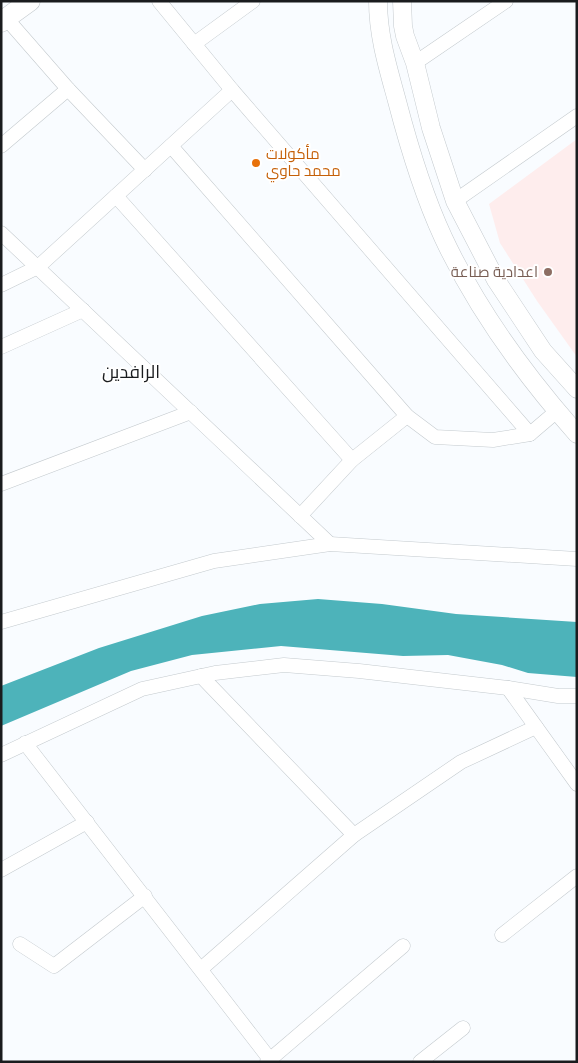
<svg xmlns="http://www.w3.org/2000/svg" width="578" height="1063" font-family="Merriweather,Cairo,serif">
  <rect width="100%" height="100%" fill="#f9fcff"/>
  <path fill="#feeded" d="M577,139v218l-40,-56 -37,-58 -11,-39z"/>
  <path fill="#4db3ba" d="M318,599l64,5 74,10 121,8v55l-49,-4 -26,-8 -54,-10 -45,1 -122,-10 -89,9 -61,16 -130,55v-40l98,-38 103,-32 58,-12z"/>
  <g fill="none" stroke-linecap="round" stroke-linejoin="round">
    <defs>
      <g id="minor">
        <path d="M159,1l73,89 298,344"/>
        <path d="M6,18l62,71 77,81"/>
        <path d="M194,44l59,-43"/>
        <path d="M415,63l91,-62"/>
        <path d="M1,146l67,-57"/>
        <path d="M171,146l236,270 28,21 58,3 37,-6 27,-23"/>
        <path d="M116,196l236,264"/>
        <path d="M455,201l122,-85"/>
        <path d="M1,233l329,311"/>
        <path d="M1,285l37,-18 194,-177"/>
        <path d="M1,347l82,-37"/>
        <path d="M1,484l190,-72"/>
        <path d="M300,516l52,-56 55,-44"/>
        <path d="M1,622l213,-61 116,-17 247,15"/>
        <path d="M201,676l153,159"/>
        <path d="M508,688l69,96"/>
        <path d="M25,743l247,319"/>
        <path d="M1,755l141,-66 73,-16 69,-8 75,6 149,17 50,8h19"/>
        <path d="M1,870l86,-48"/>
        <path d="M502,935l75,-59"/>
        <path d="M20,944l34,22 91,-70"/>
        <path d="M201,969l153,-134 107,-73 75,-35"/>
        <path d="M267,1062l136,-116"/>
        <path d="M420,1062l43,-34"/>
      </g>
      <g id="tertiary">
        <path d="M378,1c0,35 10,67 19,100 12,46 26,93 46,136 34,73 81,137 134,197"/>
        <path d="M402,1l1,25 2,10 10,27 16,65 24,73 41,79 47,71 34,38"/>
      </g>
      <path id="secondary" d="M1,22l29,-21"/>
    </defs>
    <use href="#minor" stroke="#c4cace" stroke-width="15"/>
    <use href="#tertiary" stroke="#c4cace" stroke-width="19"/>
    <use href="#secondary" stroke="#c4cace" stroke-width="21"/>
    <use href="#minor" stroke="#fff" stroke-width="14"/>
    <use href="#tertiary" stroke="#fff" stroke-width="18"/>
    <use href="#secondary" stroke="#fff" stroke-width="20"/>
  </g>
  <circle fill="#e8710a" stroke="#fff" stroke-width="2" cx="256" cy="163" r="5"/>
  <circle fill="#8d6e63" stroke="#fff" stroke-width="2" cx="548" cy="272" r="5"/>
  <g text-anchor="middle" stroke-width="4" stroke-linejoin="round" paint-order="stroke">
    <g font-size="15" fill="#c56008" stroke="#fff" text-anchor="start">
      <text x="266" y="159">مأكولات<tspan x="266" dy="17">محمد حاوي</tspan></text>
    </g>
    <g font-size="15" fill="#785e54" stroke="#fff" text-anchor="end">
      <text x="538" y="277">اعدادية صناعة</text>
    </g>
    <g font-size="18" fill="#1a1c1e" stroke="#fff">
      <text x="131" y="378">الرافدين</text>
    </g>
  </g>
  <rect width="578" height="1063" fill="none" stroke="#1a1c1e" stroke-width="5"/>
</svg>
